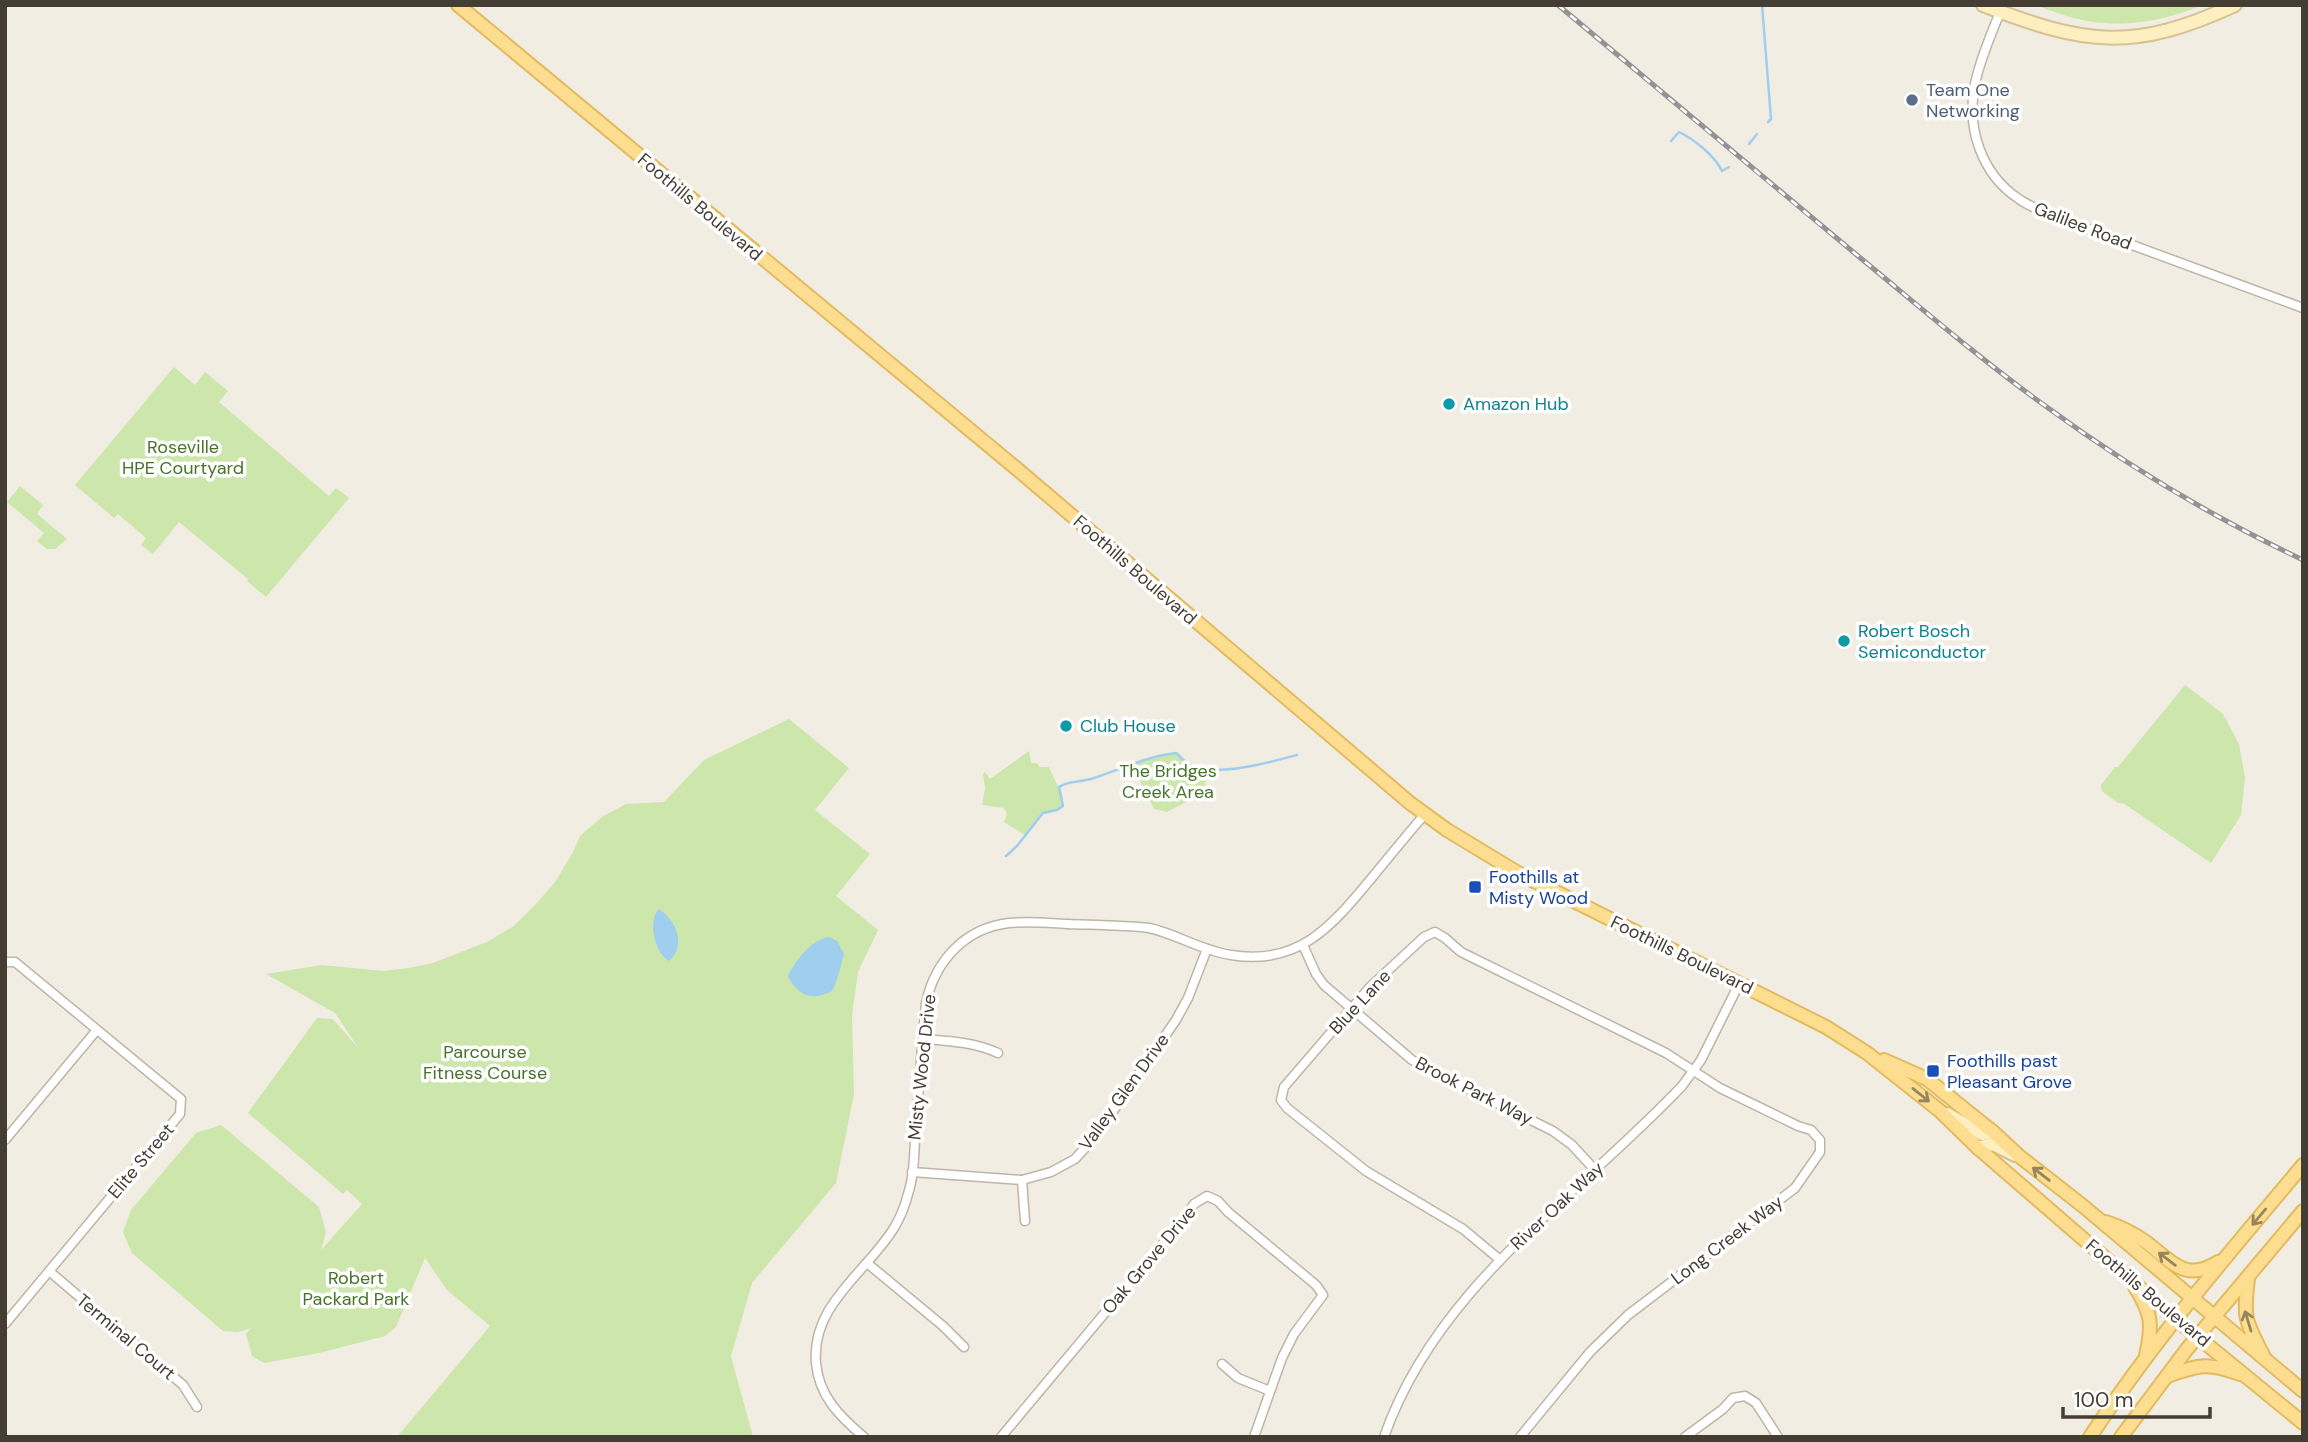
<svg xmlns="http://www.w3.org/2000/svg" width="2308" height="1442" font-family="'DM Sans',sans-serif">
  <rect width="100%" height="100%" fill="#f2ede3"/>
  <g fill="#cce6ac">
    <path d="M2035,5h167c-29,13 -66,21 -98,18 -23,-1 -47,-10 -69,-18z"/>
    <path d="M174,367l21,18 10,-13 23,19 -9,11 110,94 7,-8 13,10 -83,99 -19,-16 1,-2 -69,-57 -26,32 -12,-9 5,-7 -28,-24 -4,4 -39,-33z"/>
    <path d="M20,486l23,19 -6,9 30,25 -12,10h-8l-10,-8 7,-8 -37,-31z"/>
    <path d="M2185,685l38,29 16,30 6,34 -4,37 -30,48 -88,-60h-5l-16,-12 -1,-6 14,-18h3z"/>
    <path d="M789,719l60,49 -34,42 55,44 -34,42 42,34 -20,42 -6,44 2,78 -18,89 -84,100 -21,73 22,81h-356l93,-111 -43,-36 -22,-32 -29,69 -11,9 -66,17 -55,10 -12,-7 -6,-22 5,-6 -13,4 -15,-1 -91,-78 -9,-21 8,-22 65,-77 25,-8 98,82 7,25 -5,18 41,-46 -15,-14 -4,4 -95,-81 69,-95 16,1 26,30 -24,-36 -69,-39 56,-9 61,6 26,-3 24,-5 54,-21 27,-16 23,-23 18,-21 17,-28 8,-18 23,-20 23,-12 38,-2 40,-42z"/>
    <path d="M1029,751l2,12h6l3,4h9l14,31v8l-6,4 -14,3 -18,22 -21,-13 3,-8 -3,-6 -22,-3 3,-17 -2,-14 2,-2 5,7z"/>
    <path d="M1176,753l15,13 17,3 -5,24 -36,19 -13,-3 -22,-44 25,-10z"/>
  </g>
  <g fill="#9fceef">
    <path d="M659,909c17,11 28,37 10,52 -14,-8 -22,-40 -10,-52z"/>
    <path d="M829,937l8,4 7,13c-2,7 -7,28 -10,33 -2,5 -5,6 -9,7 -17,7 -30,-3 -37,-18 7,-15 24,-37 41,-39z"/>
  </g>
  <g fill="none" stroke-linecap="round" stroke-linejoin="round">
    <g stroke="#9fceef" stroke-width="2.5">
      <path d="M1762,5l9,114 -3,3"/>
      <path d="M1671,141l8,-9c16,8 35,23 43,39l7,-4"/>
      <path d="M1749,144l8,-10"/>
      <path d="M1006,856l11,-10 26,-33 14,-3 6,-4 -4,-19c8,-6 21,-5 32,-8 28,-9 56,-23 85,-26 6,5 11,12 18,14 27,9 77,-5 103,-12"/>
    </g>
    <defs>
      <g id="street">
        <path d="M2000,12c-9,23 -20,47 -25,72 -9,43 6,90 44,115 8,6 19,10 29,15l255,94"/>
        <path d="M1303,945l13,29 8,11 88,75 20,11 121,60 19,14 23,25"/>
        <path d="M5,962h10l166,137 -1,15 -175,210"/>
        <path d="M923,1039c26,2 51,3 75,14"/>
        <path d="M5,1140l91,-109"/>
        <path d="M912,1172l110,8 29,-8 24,-13 20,-22 81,-117 12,-22 19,-49"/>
        <path d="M1022,1180l3,41"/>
        <path d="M1499,1259l-36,-30 -97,-58 -79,-63 -6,-8 3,-13 86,-100 54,-50 11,-5 10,6 16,14 205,101 54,35 78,38 13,4 9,10v12l-25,36 -167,127 -38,37 -70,85"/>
        <path d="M867,1263l76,63 21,21"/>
        <path d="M49,1271l134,114 14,22"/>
        <path d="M1222,1364l16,14 32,13"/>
        <path d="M864,1437c-25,-21 -45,-41 -48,-74 -5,-58 50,-90 78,-135 6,-10 11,-22 14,-34 7,-21 6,-46 8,-69 3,-40 6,-81 10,-122 9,-42 39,-75 83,-80 19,-2 40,0 59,1 27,1 54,1 81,4 28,6 53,23 82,27 67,11 100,-28 139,-75 18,-22 36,-44 55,-66"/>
        <path d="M1001,1437l185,-221 8,-12 13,-8 11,5 10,11 88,73 7,10 -29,39 -12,24 -28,79"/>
        <path d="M1384,1437c53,-151 193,-240 298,-351l19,-26 38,-76"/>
        <path d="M1685,1437l38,-28 10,-11 12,-2 11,7 22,34"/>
      </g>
      <g id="secondary">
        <path d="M1983,5c102,40 150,47 252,0"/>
        <path d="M1947,1114l35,20 11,-2"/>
        <path d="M1978,1148l15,-4 22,11"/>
      </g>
      <g id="primary">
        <path d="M458,5l559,464 393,334 37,27 71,43 308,154 41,26 73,58 38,37 199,172 126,103"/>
        <path d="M1884,1060l43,19 66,53 26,24 64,50 220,185"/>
        <path d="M2106,1222c15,5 27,11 40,20 25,19 39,41 72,20"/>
        <path d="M2248,1279c-5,39 -3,41 15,76"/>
        <path d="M2135,1287c17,27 18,38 11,68"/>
        <path d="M2167,1376c33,-11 39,-14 73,-2"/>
        <path d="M2090,1437c63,-96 139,-184 213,-272"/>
        <path d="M2121,1437l66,-88 116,-138"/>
      </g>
    </defs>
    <use href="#street" stroke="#bdb5a6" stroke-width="11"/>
    <use href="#secondary" stroke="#d5c395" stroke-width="16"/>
    <use href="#primary" stroke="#e2bb61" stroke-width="16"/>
    <use href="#street" stroke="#fff" stroke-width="8"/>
    <use href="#secondary" stroke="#feefc1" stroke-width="12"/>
    <use href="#primary" stroke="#fdde90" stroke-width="12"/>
    <defs>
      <path id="rail" d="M1558,5c100,84 200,168 300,251 62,51 122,103 186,149 82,60 168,112 259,155"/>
    </defs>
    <use href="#rail" stroke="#939393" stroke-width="5"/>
    <use href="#rail" stroke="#fff" stroke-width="2.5" stroke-dasharray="8" stroke-linecap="butt"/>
  </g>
  <defs><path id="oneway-shaft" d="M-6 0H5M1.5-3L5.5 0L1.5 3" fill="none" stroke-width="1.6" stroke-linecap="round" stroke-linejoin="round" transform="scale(1.75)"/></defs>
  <g stroke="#97855d">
    <use href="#oneway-shaft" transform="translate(1921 1095) rotate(39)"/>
    <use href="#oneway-shaft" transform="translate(2041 1174) rotate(-142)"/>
    <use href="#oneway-shaft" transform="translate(2259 1217) rotate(130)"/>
    <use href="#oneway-shaft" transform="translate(2167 1259) rotate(-143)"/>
    <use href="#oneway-shaft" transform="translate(2248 1321) rotate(-107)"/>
  </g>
  <circle fill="#5c6f8a" stroke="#fff" stroke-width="2.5" cx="1912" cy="100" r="7"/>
  <g fill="#0f9aa8" stroke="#fff" stroke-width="2.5">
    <circle cx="1449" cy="404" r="7"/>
    <circle cx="1844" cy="641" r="7"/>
    <circle cx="1066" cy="726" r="7"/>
  </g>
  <g fill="#1a4fb4" stroke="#fff" stroke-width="2.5">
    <rect x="1468" y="880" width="14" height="14" rx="3.5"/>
    <rect x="1926" y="1064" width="14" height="14" rx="3.5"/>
  </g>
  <g text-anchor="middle" stroke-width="7" stroke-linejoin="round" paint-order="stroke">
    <g font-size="18" fill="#4e5e75" stroke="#fff" text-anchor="start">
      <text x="1926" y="96">Team One<tspan x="1926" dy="21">Networking</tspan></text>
    </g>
    <g font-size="18" fill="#433d34" stroke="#fff">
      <text transform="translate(700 207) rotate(40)" y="6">Foothills Boulevard</text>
      <text transform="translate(2083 226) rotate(21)" y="6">Galilee Road</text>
      <text transform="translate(1135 570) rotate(41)" y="6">Foothills Boulevard</text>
      <text transform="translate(1682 955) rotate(26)" y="6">Foothills Boulevard</text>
      <text transform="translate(1360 1002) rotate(-47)" y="6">Blue Lane</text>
      <text transform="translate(922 1067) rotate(-84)" y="6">Misty Wood Drive</text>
      <text transform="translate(1474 1091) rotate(27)" y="6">Brook Park Way</text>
      <text transform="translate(1124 1092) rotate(-54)" y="6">Valley Glen Drive</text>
      <text transform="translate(141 1161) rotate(-50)" y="6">Elite Street</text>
      <text transform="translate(1557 1206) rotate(-43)" y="6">River Oak Way</text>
      <text transform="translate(1727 1240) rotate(-37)" y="6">Long Creek Way</text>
      <text transform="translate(1149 1260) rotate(-50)" y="6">Oak Grove Drive</text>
      <text transform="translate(2148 1293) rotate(40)" y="6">Foothills Boulevard</text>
      <text transform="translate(126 1337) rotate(40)" y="6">Terminal Court</text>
    </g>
    <g font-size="18" fill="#0d838f" stroke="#fff" text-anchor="start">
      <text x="1463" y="410">Amazon Hub</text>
      <text x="1858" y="637">Robert Bosch<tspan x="1858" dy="21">Semiconductor</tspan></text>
      <text x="1080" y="732">Club House</text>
    </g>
    <g font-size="18" fill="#457428" stroke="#fff">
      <text x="183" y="453">Roseville<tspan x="183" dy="21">HPE Courtyard</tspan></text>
      <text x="1168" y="777">The Bridges<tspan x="1168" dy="21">Creek Area</tspan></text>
      <text x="485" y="1058">Parcourse<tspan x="485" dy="21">Fitness Course</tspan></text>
      <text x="356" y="1284">Robert<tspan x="356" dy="21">Packard Park</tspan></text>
    </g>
    <g font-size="18" fill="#164399" stroke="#fff" text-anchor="start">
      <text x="1489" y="883">Foothills at<tspan x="1489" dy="21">Misty Wood</tspan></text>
      <text x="1947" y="1067">Foothills past<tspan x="1947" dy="21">Pleasant Grove</tspan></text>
    </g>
  </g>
  <rect width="2308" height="1442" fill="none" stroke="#433d34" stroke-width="14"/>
  <path d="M2063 1407v10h147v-10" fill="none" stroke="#433d34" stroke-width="3.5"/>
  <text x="2074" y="1407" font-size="21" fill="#433d34" stroke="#ffffff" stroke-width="5" paint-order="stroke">100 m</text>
</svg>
